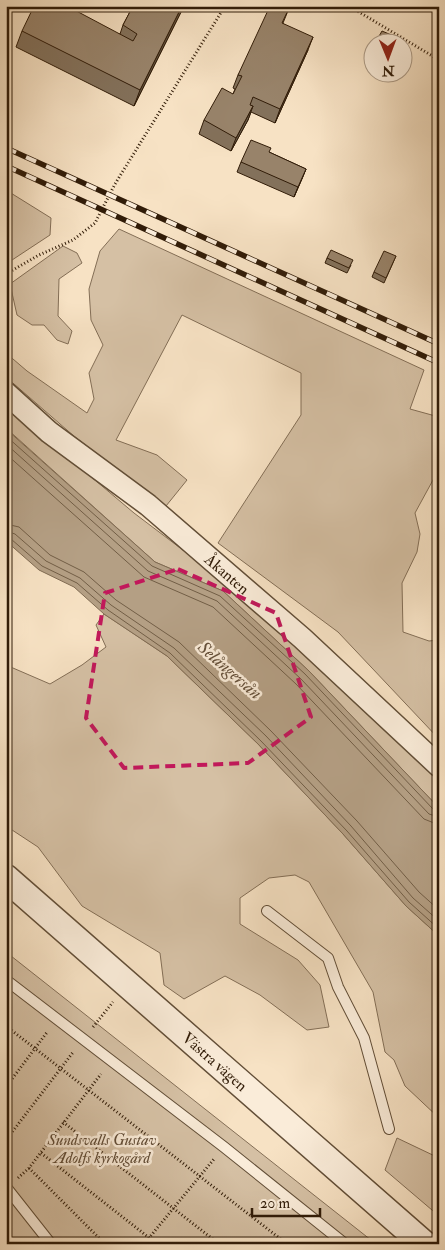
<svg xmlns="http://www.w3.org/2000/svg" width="445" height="1250" font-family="'IM FELL Double Pica',serif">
  <rect width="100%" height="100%" fill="#f7e2c4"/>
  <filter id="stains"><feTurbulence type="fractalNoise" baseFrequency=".004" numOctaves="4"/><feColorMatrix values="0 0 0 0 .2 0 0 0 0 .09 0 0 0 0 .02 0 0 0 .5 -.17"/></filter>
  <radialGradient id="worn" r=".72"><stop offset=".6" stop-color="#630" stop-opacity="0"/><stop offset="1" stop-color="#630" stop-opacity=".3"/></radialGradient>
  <g fill="#d5c0a4" stroke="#836e56">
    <path d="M6,190l45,28 -1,17 -44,29z"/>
    <path d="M119,229l305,141 -14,39 29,8v52l-24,44 5,21 -3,18 -15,31 1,49 26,9 10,-1v99l-101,-107 -120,-89 83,-128v-42l-119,-58 -66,125 41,15 30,25 -21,26 -91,-69 -69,-60v-24l21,18 60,42 7,-14 -5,-26 14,-28 -12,-25 -2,-31 11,-38z"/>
    <path d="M63,246l14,7 5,10 -23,16 -1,37 14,15 -4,13 -11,-4 -13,-15h-12l-15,-10 -7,-31z"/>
    <path d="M6,405l128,108 128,97 51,46 126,121v31l-130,-137 -86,-80 -68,-29 -149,-134z"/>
    <path d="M104,614l63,42 91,88 85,90 63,72 33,30v182l-34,-32 -11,-26 -9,-8 -12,-60 -64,-110 -14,-7 -26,3 -29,20v26l58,36 22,25 9,42 -22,3 -47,-35 -35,-19 -41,23 -20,-14 -4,-32 -78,-47 -44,-59 -32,-21v-161l44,19 32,-19 24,-18 -10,-22z"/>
    <path d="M6,952l370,292h-370z"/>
    <path d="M397,1138l42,20v58l-54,-46z"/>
  </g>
  <path fill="#b49f84" stroke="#806b52" d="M6,429l149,133 68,29 86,80 130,137v128l-33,-30 -63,-72 -85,-90 -91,-88 -63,-42 -30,-27 -35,-17 -33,-29z"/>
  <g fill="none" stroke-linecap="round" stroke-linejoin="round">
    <g stroke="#725e46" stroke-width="1">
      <path d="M6,436l146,130 68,30 85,78 128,135 6,2"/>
      <path d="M6,444l142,127 69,30 84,78 128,135 10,3"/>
      <path d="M6,454l138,123 69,30 83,77 128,135 15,6"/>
      <path d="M6,524l13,3 31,28 34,17 32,28 63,42 92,89 86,90 62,71 20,18"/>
      <path d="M6,531l9,3 31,27 34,17 31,27 63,43 92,88 85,90 62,72 26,23"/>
      <path d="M6,538l5,1 31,27 35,17 31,27 62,43 91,88 86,90 62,71 30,27"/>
    </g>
    <defs>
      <g id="service">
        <path d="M267,911l61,47 10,29 26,51 25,91"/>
        <path d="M6,980l218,167 121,97"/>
        <path d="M6,1187l45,57"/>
      </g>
      <g id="minor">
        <path id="s1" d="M6,393l43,39 99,73 154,133 137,128"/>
      </g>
      <g id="tertiary">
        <path id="s2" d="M6,878l418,366"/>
      </g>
    </defs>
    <use href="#service" stroke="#624e37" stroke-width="12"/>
    <use href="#minor" stroke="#624e37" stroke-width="24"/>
    <use href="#tertiary" stroke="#624e37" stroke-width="29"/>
    <g stroke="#311c08" stroke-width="3" stroke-dasharray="1 2.5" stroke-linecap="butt">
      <path d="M349,6l90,54"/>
      <path d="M6,274l33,-19 34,-15 22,-17 20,-39 110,-178"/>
      <path d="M6,1026l281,218"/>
      <path d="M93,1027l20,-25"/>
      <path d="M6,1087l42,-56"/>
      <path d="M63,1122l156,122"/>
      <path d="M6,1140l68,-89"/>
      <path d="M41,1153l116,91"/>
      <path d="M29,1168l76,76"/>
      <path d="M18,1178l11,-10 72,-94"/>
      <path d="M144,1244l70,-85"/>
    </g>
    <use href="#service" stroke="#faecd9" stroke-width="10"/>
    <use href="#minor" stroke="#faecd9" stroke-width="21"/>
    <use href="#tertiary" stroke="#faecd9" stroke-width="26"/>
    <defs>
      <g id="rail">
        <path d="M6,148l433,196"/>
        <path d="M6,166l433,197"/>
      </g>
    </defs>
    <use href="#rail" stroke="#311c08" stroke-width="5.5"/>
    <use href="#rail" stroke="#faecd9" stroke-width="4" stroke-dasharray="11" stroke-linecap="butt"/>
  </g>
  <g fill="#83715b" stroke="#311c08">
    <path d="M133,6h51l-50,100 -118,-59 6,-16 98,3 3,-9z"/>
    <path d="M290,6l-7,17 25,27 -33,73 -24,-11 -3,8 -17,31 -32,-17 5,-14 29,-26 2,-5 -2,-1 5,-13z"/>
    <path d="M378,38h18l-2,4h-17z"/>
    <path d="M269,152l37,17 -12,28 -57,-25 4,-10z"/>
    <path d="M396,256l-12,27 -12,-6 2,-5z"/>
    <path d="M327,258l24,7 -4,8 -22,-10z"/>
  </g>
  <g fill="#6a5c4a" stroke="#311c08">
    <path d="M182,6h2l-50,100 6,-16z"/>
    <path d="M313,37l-5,13 -33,73 5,-14z"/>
    <path d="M253,106l-5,14 -17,31 5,-13z"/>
    <path d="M306,169l-4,10 -8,18 4,-10z"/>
  </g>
  <g fill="#98836a" stroke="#311c08">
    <path d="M34,6h33l66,35 4,-7 -14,-9 10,-19h49l-42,84 -118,-59z"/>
    <path d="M270,6h20l-8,17 31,14 -33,72 -27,-12 -3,8 3,1 -17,32 -32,-18 18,-32 11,6 9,-18 -4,-1z"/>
    <path d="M382,31l14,6 -3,5h-6l-9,-4z"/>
    <path d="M251,140l20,8 -2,4 37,17 -8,18 -57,-25z"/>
    <path d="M331,250l22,10 -4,8 -22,-10z"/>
    <path d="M384,251l12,5 -10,22 -12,-6z"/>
  </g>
  <path fill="none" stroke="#c2185b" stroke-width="4" stroke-dasharray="10 6" stroke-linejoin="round" d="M178,569l98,44 35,104 -63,46 -124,5 -38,-50 19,-125z"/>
  <g text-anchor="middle" stroke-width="5" stroke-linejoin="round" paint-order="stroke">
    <g font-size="16" fill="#311c08" stroke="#faecd9">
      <text dy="6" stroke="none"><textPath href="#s1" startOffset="286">Åkanten</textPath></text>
      <text dy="6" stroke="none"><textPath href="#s2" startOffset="278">Västra vägen</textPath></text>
    </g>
    <g font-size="16" font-style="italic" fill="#624d37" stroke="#faecd9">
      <text x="102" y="1145">Sundsvalls Gustav<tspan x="102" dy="18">Adolfs kyrkogård</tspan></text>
    </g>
    <g font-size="18" font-style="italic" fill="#65503a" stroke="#faecd9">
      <text transform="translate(230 670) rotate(41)" y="6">Selångersån</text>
    </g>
  </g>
  <rect width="445" height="1250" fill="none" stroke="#f7e2c4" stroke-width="25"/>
  <rect x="8" y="8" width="430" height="1235" fill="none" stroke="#311c08" stroke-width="2.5"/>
  <rect x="12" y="12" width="420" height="1225" fill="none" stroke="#311c08"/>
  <g transform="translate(388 58) rotate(179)"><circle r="24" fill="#faecd9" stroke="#aa9985"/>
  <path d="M0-4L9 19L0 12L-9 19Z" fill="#8f2418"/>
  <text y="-8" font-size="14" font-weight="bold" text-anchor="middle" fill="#311c08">N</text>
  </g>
  <path d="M252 1208v8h68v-8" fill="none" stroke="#311c08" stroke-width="2.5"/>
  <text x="260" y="1208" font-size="15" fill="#311c08" stroke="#faecd9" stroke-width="4" paint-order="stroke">20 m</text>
  <rect width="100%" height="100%" filter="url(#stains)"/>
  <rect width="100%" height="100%" fill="url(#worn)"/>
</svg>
